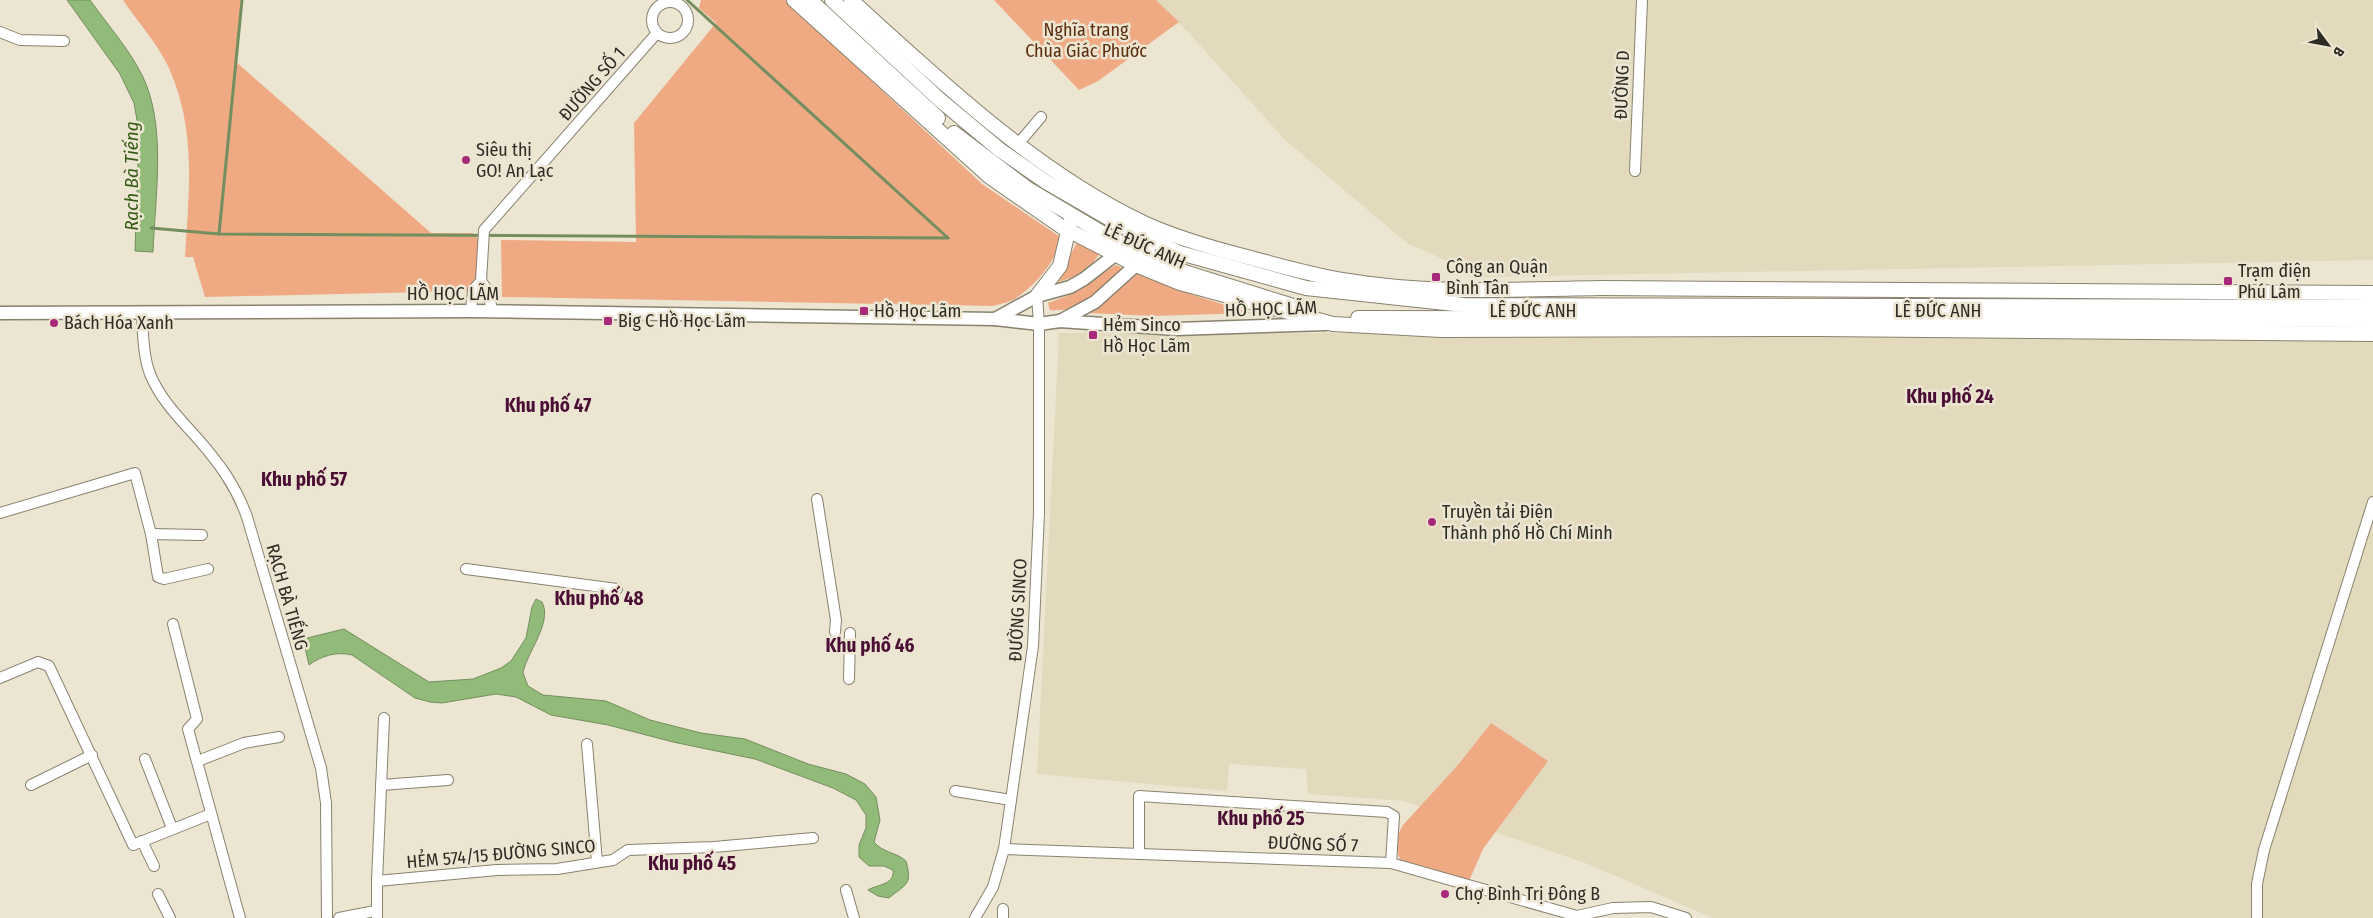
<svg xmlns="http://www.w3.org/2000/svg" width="2373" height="918" font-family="'Fira Sans Condensed',sans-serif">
  <rect width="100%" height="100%" fill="#ece5d1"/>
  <g fill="#e3dabe">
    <path d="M1154,0h1219v260l-888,17 -77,-33 -123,-104 -96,-107z"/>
    <path d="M1059,333h387l927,8v577h-660l-125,-54 -184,-63 -96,-7 -2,-25 -77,-5 -2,27 -190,-17z"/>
  </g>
  <g fill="#efaa84">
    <path d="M123,0h119l-6,62 195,171h42l7,9 -2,39 -9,10 -264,6 -12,-40h-8c4,-67 12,-127 -17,-191 -11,-23 -31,-45 -45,-66z"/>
    <path d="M701,0h84l197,184 78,53c-2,24 -25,48 -45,62 -6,3 -15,5 -22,7l-491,-9 -1,-57 135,2 -2,-119 82,-100 -17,-15z"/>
    <path d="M994,0h162l23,22 -81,59 -19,9z"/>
    <path d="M1078,236l22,17c-12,18 -25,25 -46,30l23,-40z"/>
    <path d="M1116,265l7,3 -3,5c-21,19 -40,40 -70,37l-2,-7 19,-7z"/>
    <path d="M1140,271l53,24 58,18 -99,3 -63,-3z"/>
    <path d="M1491,723l57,38 -65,88 -14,32 -67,-19c-8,-11 -6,-26 1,-37l55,-60z"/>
  </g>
  <g fill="#92ba78" stroke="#748f5f">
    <path d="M67,0h23c17,24 39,49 52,75 25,50 13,122 11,177l-18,-1 4,-119 -5,-29 -14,-29z"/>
    <path d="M536,599l6,3c11,20 -16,52 -19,71l5,13 15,9 63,6 44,19 51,13 44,6 63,25 38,10 19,10 11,13 4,23 -6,22c9,11 22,10 32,19 7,25 -1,23 -17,37l-11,-2 -10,-6c10,-6 27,-5 25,-20l-9,-4h-15l-10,-9v-12l7,-17v-13l-10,-15 -23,-12 -78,-29 -82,-17 -65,-17 -57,-10 -35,-18 -20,-3 -54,9 -12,-1 -15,-4 -63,-43c-15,-4 -31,1 -43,10l-6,-26 41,-10 85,53 44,-3 28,-11 10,-7 15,-23 6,-31z"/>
  </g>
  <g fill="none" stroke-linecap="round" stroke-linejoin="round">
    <g stroke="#748f5f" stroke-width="3">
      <path d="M687,0l261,238"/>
      <path d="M151,228l68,6 729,4"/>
      <path d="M219,234l23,-234"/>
    </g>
    <defs>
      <g id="minor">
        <circle cx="670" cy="20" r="18"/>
        <path d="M0,32l20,8 44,1"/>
        <path d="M1018,144l23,-27"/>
        <path d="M1635,171l7,-171"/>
        <path d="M481,281l5,7 7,24"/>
        <path d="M471,311l2,-21 8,-9 3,-51 173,-197"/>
        <path d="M142,313c1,20 1,42 8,61 10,25 30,45 48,65 21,24 38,47 49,78l74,251 5,35 1,115"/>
        <path d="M817,499l19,121 -1,12"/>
        <path d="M0,513l135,-40 16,61 7,43 6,2 44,-10"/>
        <path d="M151,534l51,1"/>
        <path d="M466,569l151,20"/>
        <path d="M173,624l24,95 -9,10 52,189"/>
        <path d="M0,678l38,-16 11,4 84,179 78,-31"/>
        <path d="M849,679l1,-46"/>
        <path d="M587,744l10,118"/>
        <path d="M145,759l27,69"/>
        <path d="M198,761l46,-18 35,-6"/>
        <path d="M31,785l61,-30"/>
        <path d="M381,785l67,-5"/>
        <path d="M955,791l56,9"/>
        <path d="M142,841l12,25"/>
        <path d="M1004,849l387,14 186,53 36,-8 38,-1 35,11"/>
        <path d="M1139,854v-58l248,16 7,4 -3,47"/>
        <path d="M377,881l7,-163"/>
        <path d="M846,890l8,28"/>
        <path d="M158,894l12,24"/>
        <path d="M1003,909v9"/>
        <path d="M339,918l36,-7"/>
        <path d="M377,918v-37l120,-11 60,-1 56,-9 15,-10 86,-3 99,-9"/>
        <path d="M975,918l18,-31 11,-38 29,-203 6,-133v-189l-2,-28"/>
        <path d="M2257,918v-34l7,-34 109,-348"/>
      </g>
      <g id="major">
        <path d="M0,313l471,-2 524,8 44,5 21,-3 116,8 150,-5"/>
        <path d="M995,319l42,-23 33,-9 14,-8 27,-21 31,-33"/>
        <path d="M1060,321l35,-19 41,-37 24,-32"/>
      </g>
      <g id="highway">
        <path d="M794,0l196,177 72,50 74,38 44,18 153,41 108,6 377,-1 555,5"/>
        <path d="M810,0l128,118"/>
        <path d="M832,0l108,100 60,50 46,32 74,43 60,28 126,35 158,17 909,2"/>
        <path d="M851,0c87,79 186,173 293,223 32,15 68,25 103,34 34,9 68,19 102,24 83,14 169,8 252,7l772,5"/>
        <path d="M954,133l74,56 81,48 75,35 106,33"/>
        <path d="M1037,296l23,-30 10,-43"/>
        <path d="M1358,318l1015,2"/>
      </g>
    </defs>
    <use href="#minor" stroke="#88826f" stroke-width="12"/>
    <use href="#major" stroke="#88826f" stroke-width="15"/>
    <use href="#highway" stroke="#88826f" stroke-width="16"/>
    <use href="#minor" stroke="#fff" stroke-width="10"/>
    <use href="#major" stroke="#fff" stroke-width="12"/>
    <use href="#highway" stroke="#fff" stroke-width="14"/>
  </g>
  <g fill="#a82979" stroke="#ece5d1" stroke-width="2">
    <circle cx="466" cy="160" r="5"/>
    <rect x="1431" y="272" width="10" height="10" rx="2.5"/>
    <rect x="2223" y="276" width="10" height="10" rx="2.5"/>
    <rect x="859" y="306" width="10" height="10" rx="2.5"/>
    <rect x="603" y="316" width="10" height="10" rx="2.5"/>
    <circle cx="54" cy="323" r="5"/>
    <rect x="1088" y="330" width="10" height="10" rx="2.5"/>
    <circle cx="1432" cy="522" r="5"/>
    <circle cx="1445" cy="894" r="5"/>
  </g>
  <g text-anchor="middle" stroke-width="5" stroke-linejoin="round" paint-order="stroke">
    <g font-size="18" fill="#5b2d0f" stroke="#ece5d1">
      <text x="1086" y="36">Nghĩa trang<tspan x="1086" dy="21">Chùa Giác Phước</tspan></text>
    </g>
    <g font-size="18" fill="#2e2b24" stroke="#ece5d1">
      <text transform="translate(592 84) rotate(-49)" y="6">ĐƯỜNG SỐ 1</text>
      <text transform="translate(1622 85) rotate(-88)" y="6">ĐƯỜNG D</text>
      <text transform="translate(1145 246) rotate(24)" y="6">LÊ ĐỨC ANH</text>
      <text x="453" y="300">HỒ HỌC LÃM</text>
      <text transform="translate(1271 309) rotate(-2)" y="6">HỒ HỌC LÃM</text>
      <text x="1533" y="317">LÊ ĐỨC ANH</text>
      <text x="1938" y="317">LÊ ĐỨC ANH</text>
      <text transform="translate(287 597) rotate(74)" y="6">RẠCH BÀ TIẾNG</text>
      <text transform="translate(1018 610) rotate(-87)" y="6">ĐƯỜNG SINCO</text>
      <text transform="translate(1313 844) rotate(2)" y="6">ĐƯỜNG SỐ 7</text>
      <text transform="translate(501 854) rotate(-5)" y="6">HẺM 574/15 ĐƯỜNG SINCO</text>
    </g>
    <g font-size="18" fill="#2e2b24" stroke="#ece5d1" text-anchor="start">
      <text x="476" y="156">Siêu thị<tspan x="476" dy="21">GO! An Lạc</tspan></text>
      <text x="1446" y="273">Công an Quận<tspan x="1446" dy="21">Bình Tân</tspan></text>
      <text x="2238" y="277">Trạm điện<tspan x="2238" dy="21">Phú Lâm</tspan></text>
      <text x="874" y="317">Hồ Học Lãm</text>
      <text x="618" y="327">Big C Hồ Học Lãm</text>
      <text x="64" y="329">Bách Hóa Xanh</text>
      <text x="1103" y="331">Hẻm Sinco<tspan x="1103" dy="21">Hồ Học Lãm</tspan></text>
      <text x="1442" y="518">Truyền tải Điện<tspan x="1442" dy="21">Thành phố Hồ Chí Minh</tspan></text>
      <text x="1455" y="900">Chợ Bình Trị Đông B</text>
    </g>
    <g font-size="19" font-style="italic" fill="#365b16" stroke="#ece5d1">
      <text transform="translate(131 176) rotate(-90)" y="7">Rạch Bà Tiếng</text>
    </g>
    <g font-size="19" font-weight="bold" fill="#4b0e34" stroke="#ece5d1">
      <text x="1950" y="403">Khu phố 24</text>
      <text x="548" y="412">Khu phố 47</text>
      <text x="304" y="486">Khu phố 57</text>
      <text x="599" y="605">Khu phố 48</text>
      <text x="870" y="652">Khu phố 46</text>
      <text x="1261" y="825">Khu phố 25</text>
      <text x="692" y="870">Khu phố 45</text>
    </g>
  </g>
  <g transform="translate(2328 45) rotate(122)" stroke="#ece5d1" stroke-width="4" paint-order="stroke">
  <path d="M0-4L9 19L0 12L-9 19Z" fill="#2e2b24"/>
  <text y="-8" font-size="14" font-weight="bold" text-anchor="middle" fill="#2e2b24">B</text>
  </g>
</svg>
